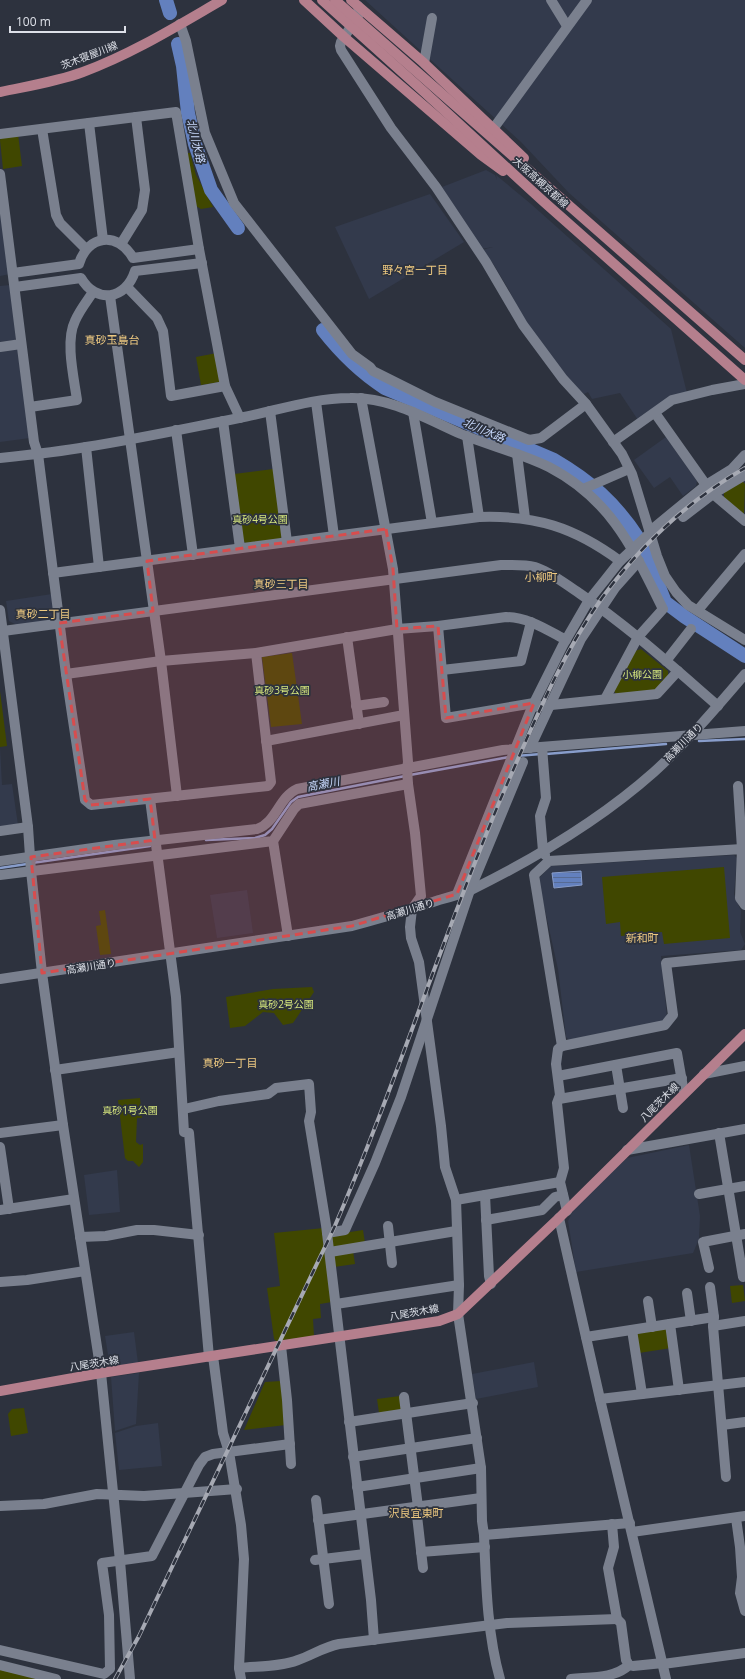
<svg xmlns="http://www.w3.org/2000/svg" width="745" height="1679" font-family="'Open Sans','Noto Sans JP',sans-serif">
  <defs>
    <pattern id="water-rules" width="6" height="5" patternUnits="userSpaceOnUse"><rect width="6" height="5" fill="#6380be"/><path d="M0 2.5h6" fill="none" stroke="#576b94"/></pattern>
  </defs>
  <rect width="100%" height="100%" fill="#2d323e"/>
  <g fill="#333a4c">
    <path d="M365,0h380v348l-176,-155 -48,-51z"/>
    <path d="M486,170l9,5 2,5 -1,-5 35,29 140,125 16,64 -49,27 -18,-27 -28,6 -4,-7 -4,2 -19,-19 26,-5 -26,5 -39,-50 -16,-33 -16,-27 -12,-15 11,-3 -12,2 -39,-62z"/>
    <path d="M430,194l34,48 -95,57 -34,-72z"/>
    <path d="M0,203l10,71 -10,2z"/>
    <path d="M10,285l7,51 -2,4 -15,2v-56z"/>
    <path d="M15,348l4,3 11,87 -30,4v-92z"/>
    <path d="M666,437l31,44 -1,5 -13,10 -13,-19 -16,11 -20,-28z"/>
    <path d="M52,594l3,18 -3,8 -35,5 -8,-4 -3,-20z"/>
    <path d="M0,747l2,38 10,-1 6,41 -18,2z"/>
    <path d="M734,855l3,3 -3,36 7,17 -1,21 5,12 -4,6 -80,6 6,61 -4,4 -94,19 -3,-3 -8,-68 -18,-81 -1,-10 12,-12z"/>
    <path d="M247,890l6,43 -36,5 -7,-43z"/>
    <path d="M689,1145l11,71 -1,23 -6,14 -117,19 -8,-51 7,-14 52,-49z"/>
    <path d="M117,1170l3,42 -31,3 -5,-40z"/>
    <path d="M134,1332l4,31 -28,4 -5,-31z"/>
    <path d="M534,1362l4,25 -62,12 -4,-25z"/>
    <path d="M139,1373l-3,51 -21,7 -4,-54z"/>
    <path d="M158,1423l4,43 -43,4 -4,-37 21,-7z"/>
  </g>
  <g fill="#404700">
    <path d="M18,134l4,32 -19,3 -3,-29 2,-4z"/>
    <path d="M187,153h3l6,22 17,32 -12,2 -5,-3z"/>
    <path d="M217,353l3,29 -19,3 -5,-28z"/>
    <path d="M273,469l9,67 -3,4 -32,4 -4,-3 -9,-67z"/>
    <path d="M741,480l4,4 -1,30 -20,-16v-6z"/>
    <path d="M641,649l27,22v5l-14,15 -37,4 -4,-5 22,-39z"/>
    <path d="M292,653l10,71 -31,3 -9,-70z"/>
    <path d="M0,691l7,55 -7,1z"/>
    <path d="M724,867l6,71 -66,6 -2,-12 -41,4 -1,-14 -14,2 -4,-47z"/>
    <path d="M105,910l6,44 -11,1 -4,-29 5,-1 -2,-14z"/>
    <path d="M312,987l2,5 -21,31 -10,2 -9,-12 -11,-1 -18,14 -15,2 -4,-31 47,-8z"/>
    <path d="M140,1098l2,20h-5l-1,24 4,3 3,-1v18l-4,5 -6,-6h-5l-3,-3 -7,-58z"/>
    <path d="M324,1228l8,74 -12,2 1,14 -8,1 1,17 -38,5 -2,-2 -7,-51 13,-2 -6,-53z"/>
    <path d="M363,1230l2,13 -30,5 -2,-2 -2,-11z"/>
    <path d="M353,1251l2,13 -21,3 -1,-9 2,-5z"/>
    <path d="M743,1285l2,16 -13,2 -2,-17z"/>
    <path d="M668,1328l3,20 -32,5 -3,-19z"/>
    <path d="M281,1381l5,44 -42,5 21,-48z"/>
    <path d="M400,1396l2,12 -2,2 -21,3 -2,-14z"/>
    <path d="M24,1408l4,25 -17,3 -3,-22 4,-5z"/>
    <path d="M0,1668l43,11h-43z"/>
  </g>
  <path fill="url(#water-rules)" stroke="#889dcb" d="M581,871l1,14 -28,3 -2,-15z"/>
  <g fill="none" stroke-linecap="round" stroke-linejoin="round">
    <g stroke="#889dcb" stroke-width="2.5">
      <path d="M699,741l46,-2"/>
      <path d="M546,754l120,-10"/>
      <path d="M516,756l25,-2"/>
      <path d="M410,775l99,-18"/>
      <path d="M206,840l49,-2 10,-3 7,-6 19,-27 7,-5 107,-21"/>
      <path d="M32,863l118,-17"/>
      <path d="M0,868l27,-4"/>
    </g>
    <g stroke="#6380be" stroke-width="14">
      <path d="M166,0l4,13"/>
      <path d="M178,44l5,22 5,47 7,31 16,46 27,38"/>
      <path d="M323,330c18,23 37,42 62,58l169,72c36,21 61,43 84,78"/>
      <path d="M645,551l20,51 20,15 60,39"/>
    </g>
    <g stroke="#7a808e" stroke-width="10">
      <path d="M551,0l16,26"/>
      <path d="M358,6l1,8 -18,28 -1,4 1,4 50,78 45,59 50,75 37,63 40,54 23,25 36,50 10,20 25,82 8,20 11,16 12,13 57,35"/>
      <path d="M180,24l6,17 19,92 29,70 118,151 18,13 3,4 62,31 94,38 12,-2 45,-34"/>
      <path d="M424,63l8,-45"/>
      <path d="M89,123l14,117"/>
      <path d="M42,129l14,86 4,8 26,26"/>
      <path d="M493,129l94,-129"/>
      <path d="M0,134l176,-22 23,137 26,137 15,32"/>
      <path d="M0,174l34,268 4,12 28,220 19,126 6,5 177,-19 3,-4 -15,-129"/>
      <path d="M121,244l21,-34 3,-20 -9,-73"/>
      <path d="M13,273l66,-9c8,-29 39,-33 54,-6l66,-9"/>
      <path d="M15,287l66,-9c15,26 45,22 54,-7l67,-8"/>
      <path d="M127,287l30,31 6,13 8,65 54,-10"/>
      <path d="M110,296l51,365 16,135"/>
      <path d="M0,347l21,-3"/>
      <path d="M361,398l32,171 15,193 -1,6 1,16 7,49 6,63 -9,13 -2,18 1,11 8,24 22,164 4,41 11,33 3,85 -1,29 23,154 1,53 2,14 146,-12"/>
      <path d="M316,402l18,134"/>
      <path d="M30,407l47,-7c-3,-22 -12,-59 -2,-79 4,-10 12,-20 18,-29"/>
      <path d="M270,411l17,131"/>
      <path d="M413,412l19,111"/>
      <path d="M655,413l51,72 7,9 32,27"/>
      <path d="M223,421l17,127"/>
      <path d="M176,430l17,125"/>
      <path d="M467,436l12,81"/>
      <path d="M613,442l59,-42 40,-10 33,-6"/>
      <path d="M86,447l13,120"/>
      <path d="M517,454l8,64"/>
      <path d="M0,458c29,-3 58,-6 86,-11 51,-8 102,-19 153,-29 37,-7 73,-20 111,-20 40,-1 75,20 111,36 29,12 60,19 88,33 63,33 84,82 114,142l-25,28 -33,62"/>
      <path d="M583,489l46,-20"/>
      <path d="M683,517l30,-23 32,-19"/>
      <path d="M53,573l426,-56c56,-2 95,10 141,44"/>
      <path d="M0,610l28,217 3,44 11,102 21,152 38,248 19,188 10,118"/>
      <path d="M698,610l47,-56"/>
      <path d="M438,626l8,92 88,-15"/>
      <path d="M3,631l498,-66c11,0 23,-1 34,2 16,5 30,17 44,26 50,34 94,74 139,113"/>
      <path d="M347,637l12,87"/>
      <path d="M666,661l25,-32"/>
      <path d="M442,670l79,-9 10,-39"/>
      <path d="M66,674l95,-13 95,-8 141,-24 41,-3 68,-9c22,0 41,13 60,23"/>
      <path d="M356,706l28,-4"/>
      <path d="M532,707l125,-13 21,-23"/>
      <path d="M266,741l138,-26"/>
      <path d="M542,747l4,51 -6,18 3,35 2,4"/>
      <path d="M530,748l51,-109 34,-51 24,-27"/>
      <path d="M738,786l4,63"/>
      <path d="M150,799l26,198 8,135 5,1 20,224"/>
      <path d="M0,831l28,-4"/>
      <path d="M273,841l15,95"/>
      <path d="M0,861l114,-16 143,-16c19,-6 22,-32 40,-40l206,-39 242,-19"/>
      <path d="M0,875l273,-34 21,-32 5,-5 109,-20"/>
      <path d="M457,894l75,-187 31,-62 26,-45 16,-20 15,-19 30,-28 6,-7 50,-41 26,-16 13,-14"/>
      <path d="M0,979l352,-53c29,-8 58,-16 87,-26 11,-3 22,-6 32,-10 65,-32 129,-70 183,-118 33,-30 62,-64 91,-98"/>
      <path d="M562,1046l-28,-171 15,-14 193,-12 -2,49 5,7"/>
      <path d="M616,1065l7,43"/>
      <path d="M55,1070l124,-18"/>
      <path d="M704,1074l41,-8"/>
      <path d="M558,1076l119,-23 7,40"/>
      <path d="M559,1099l123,-21"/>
      <path d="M184,1109l35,-8 49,-7 8,-6 33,-4 2,28 -2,9 17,104 45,375 3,40"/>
      <path d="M0,1133l63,-8"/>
      <path d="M719,1133l24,144"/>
      <path d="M0,1147l9,62"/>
      <path d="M627,1150l118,-21"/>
      <path d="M699,1194l46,-8"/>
      <path d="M485,1195l4,81 2,8"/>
      <path d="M456,1200l104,-18"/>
      <path d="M0,1210l74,-11"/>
      <path d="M567,1211l-7,-29 4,-14 -7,-65 3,-8 -4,-31 2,-15 4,-3 103,-21 8,-10 -7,-52 79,-8"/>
      <path d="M559,1218l41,181 66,280"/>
      <path d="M486,1220l56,-10 13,-13 8,-2"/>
      <path d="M388,1226l4,37"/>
      <path d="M327,1233l18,-3 30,-67 26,-66 69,-207 53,-128"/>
      <path d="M80,1237l26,-1 31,-6h17l45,5"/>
      <path d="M330,1252l126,-21"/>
      <path d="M709,1268l-6,-26 42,-8"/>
      <path d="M0,1282l27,-2 58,-9"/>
      <path d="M710,1287l4,30 -1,9 13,151"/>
      <path d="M687,1293l4,28"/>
      <path d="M648,1301l4,26"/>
      <path d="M336,1304l123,-19"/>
      <path d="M670,1324l9,66"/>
      <path d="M713,1326l32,-5"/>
      <path d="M632,1330l10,64"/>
      <path d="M586,1337l128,-20"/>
      <path d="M281,1346l6,54 4,64"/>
      <path d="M213,1356l10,77 6,19 12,73 3,34 -5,109 2,11"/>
      <path d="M404,1397l14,110"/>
      <path d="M600,1399l145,-17"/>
      <path d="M349,1422l124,-19"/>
      <path d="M722,1425l23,-3"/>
      <path d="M353,1457l124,-19"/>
      <path d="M357,1487l124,-19"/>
      <path d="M316,1500l13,104"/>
      <path d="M0,1506l44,-2 53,-10 47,2 93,-7"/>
      <path d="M416,1507l7,61"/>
      <path d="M736,1518l4,29 2,30 -2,16 5,18"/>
      <path d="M318,1520l163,-22"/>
      <path d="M612,1524l2,23 -6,21 9,51 4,4 5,37 3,5 4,1 30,-3"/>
      <path d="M632,1532l113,-16"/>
      <path d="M484,1535c2,48 3,98 16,144"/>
      <path d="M421,1552l64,-5"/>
      <path d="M315,1560l50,-6"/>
      <path d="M0,1650l104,24 6,-5 -1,-54 -7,-52 50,-7 47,-91 6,-8 8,-3 77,-10"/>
      <path d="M663,1664l82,-11"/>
      <path d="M0,1665l56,14"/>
      <path d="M239,1668c19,-2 41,-1 59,-8 14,-5 26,-13 41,-16l168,-21 110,-4"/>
      <path d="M571,1679c19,-2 43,0 58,-14"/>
    </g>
    <g stroke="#b57f8d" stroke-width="10">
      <path d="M304,0l40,37 137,118 22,16"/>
      <path d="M322,0l99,89 122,112 202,179"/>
      <path d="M335,0l410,360"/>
      <path d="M351,0l73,63 100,95"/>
      <path d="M0,92c28,-6 56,-10 83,-20 49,-18 94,-46 139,-72"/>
      <path d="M0,1391l101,-18 338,-52 19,-7 101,-96 186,-184"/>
    </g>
    <defs>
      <path id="rail" d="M115,1679l24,-43 195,-408c62,-144 109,-293 170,-437 29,-66 56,-134 98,-193 38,-52 87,-98 143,-130"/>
    </defs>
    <use href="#rail" stroke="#a6a9b3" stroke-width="4"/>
    <use href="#rail" stroke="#2d323e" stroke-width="2.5" stroke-dasharray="8" stroke-linecap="butt"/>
  </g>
  <path fill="#d74d4e" fill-opacity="0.2" stroke="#d74d4e" stroke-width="3" stroke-dasharray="8 5" stroke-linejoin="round" d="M386,529l7,40 4,60 41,-3 8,92 88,-15 -77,191 -105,32 -310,47 -11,-116 124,-17 -5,-41 -59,6 -6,-5 -26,-177 94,-12 -6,-50z"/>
  <g text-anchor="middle" stroke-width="3.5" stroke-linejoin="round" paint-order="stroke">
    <g font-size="10" fill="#dde0e8" stroke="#2d323e">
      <text transform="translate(89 55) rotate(-21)" y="4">茨木寝屋川線</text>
      <text transform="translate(541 182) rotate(42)" y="4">大阪高槻京都線</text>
      <text transform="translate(683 742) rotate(-45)" y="4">高瀬川通り</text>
      <text transform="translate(410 909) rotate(-17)" y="4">高瀬川通り</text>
      <text transform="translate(91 966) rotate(-9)" y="4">高瀬川通り</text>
      <text transform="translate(659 1102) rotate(-45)" y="4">八尾茨木線</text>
      <text transform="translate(414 1312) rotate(-10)" y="4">八尾茨木線</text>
      <text transform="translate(94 1363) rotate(-9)" y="4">八尾茨木線</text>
    </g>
    <g font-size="10" fill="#d6e67d" stroke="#2d323e">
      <text x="260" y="523">真砂4号公園</text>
      <text x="642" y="678">小柳公園</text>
      <text x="282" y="694">真砂3号公園</text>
      <text x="286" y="1008">真砂2号公園</text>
      <text x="130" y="1114">真砂1号公園</text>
    </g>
    <g font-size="11" font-style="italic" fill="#c8d9fc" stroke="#2d323e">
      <text transform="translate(196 141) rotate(76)" y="4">北川水路</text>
      <text transform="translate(484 430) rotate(23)" y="4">北川水路</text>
      <text transform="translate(323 784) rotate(-11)" y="4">高瀬川</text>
    </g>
    <g font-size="11" fill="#efca81" stroke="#2d323e">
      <text x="415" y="274">野々宮一丁目</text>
      <text x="112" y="344">真砂玉島台</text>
      <text x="541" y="581">小柳町</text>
      <text x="281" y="588">真砂三丁目</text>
      <text x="43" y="618">真砂二丁目</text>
      <text x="642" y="942">新和町</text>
      <text x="230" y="1067">真砂一丁目</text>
      <text x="416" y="1517">沢良宜東町</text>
    </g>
  </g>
  <path d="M10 26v6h115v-6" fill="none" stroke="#dde0e8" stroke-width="2"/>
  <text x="16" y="26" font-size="12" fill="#dde0e8" stroke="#2d323e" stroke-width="3" paint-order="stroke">100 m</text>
</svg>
